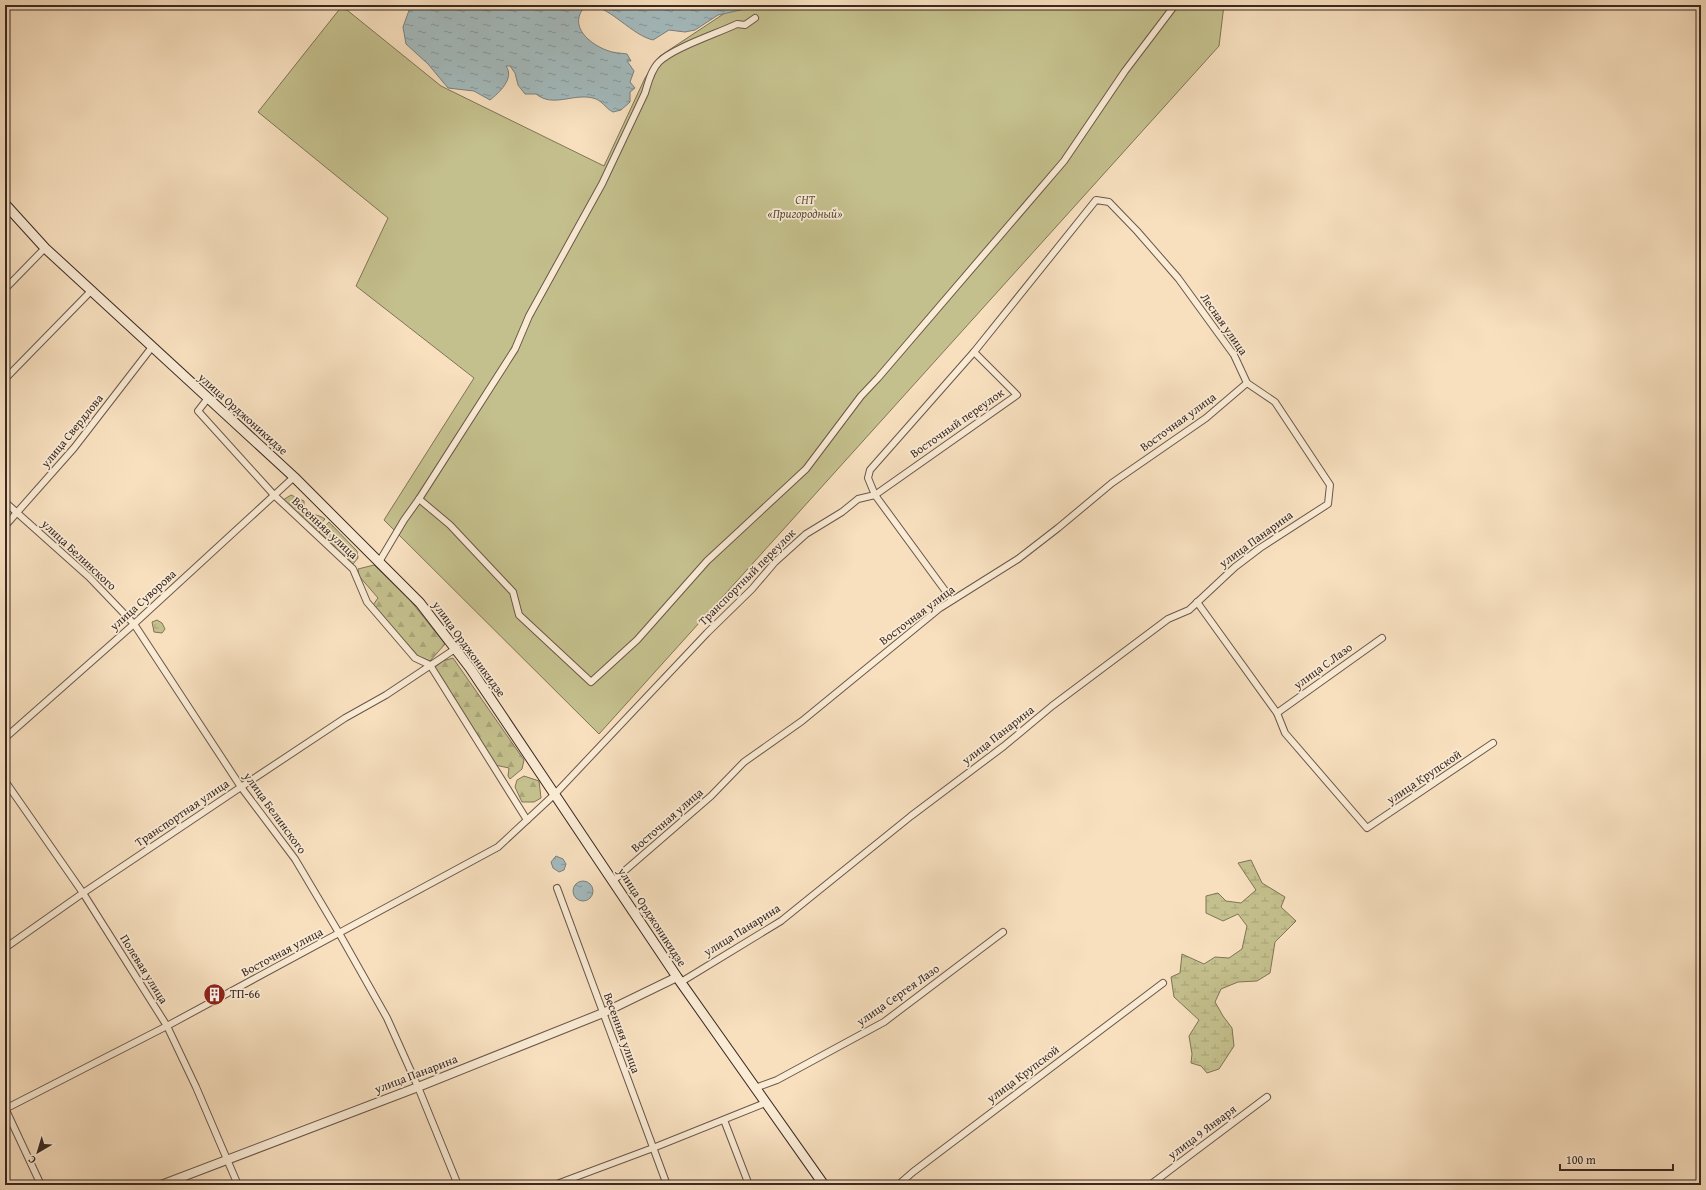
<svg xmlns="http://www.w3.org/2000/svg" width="1706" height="1190" font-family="'Gentium Book Plus',serif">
  <defs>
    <pattern id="forest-firs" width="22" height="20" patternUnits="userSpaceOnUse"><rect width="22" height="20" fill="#c4c08d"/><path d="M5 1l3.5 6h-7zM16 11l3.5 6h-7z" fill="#a9a579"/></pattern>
    <pattern id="wetland-marsh" width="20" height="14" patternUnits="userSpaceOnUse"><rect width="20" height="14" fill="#c4c08d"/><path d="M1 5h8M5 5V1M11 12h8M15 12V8" fill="none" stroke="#a9a579"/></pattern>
    <pattern id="water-ripples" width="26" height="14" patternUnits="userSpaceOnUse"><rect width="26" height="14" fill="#a3babd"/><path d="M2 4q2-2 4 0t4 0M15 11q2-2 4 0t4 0" fill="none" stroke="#869799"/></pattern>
  </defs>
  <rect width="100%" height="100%" fill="#f8e0bf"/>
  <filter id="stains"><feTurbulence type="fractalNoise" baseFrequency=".005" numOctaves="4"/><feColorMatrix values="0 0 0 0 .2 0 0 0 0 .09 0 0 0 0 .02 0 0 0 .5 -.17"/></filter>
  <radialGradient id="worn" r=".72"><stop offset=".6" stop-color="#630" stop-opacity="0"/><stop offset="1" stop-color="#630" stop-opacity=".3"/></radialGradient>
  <g fill="url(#forest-firs)" stroke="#7f7458">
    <path d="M291,495l13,6v9c7,5 14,4 21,9l-10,11 -32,-30z"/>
    <path d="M329,522l28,29 1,7 -5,6 -34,-32z"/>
    <path d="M374,565l36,35 35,44 -15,17 -12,-5 -45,-51 5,-7 -19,-22 -1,-7z"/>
    <path d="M453,658l71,102 -2,9 -12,10 -2,-3 1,-8 -14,-3 -61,-97 9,-7z"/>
    <path d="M524,776l15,5 2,17 -7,4h-12l-7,-15 2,-7z"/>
  </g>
  <g fill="url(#wetland-marsh)" stroke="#7f7458">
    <path d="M157,620l5,3 3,6 -3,4 -8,-1 -2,-10z"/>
    <path d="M1251,860l11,23 23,14 -4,10 15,14 -21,21 -5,31 -13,8 -19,1 -17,7 -6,13 8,14 9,12 2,18 -15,23 -12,4 -6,-7 -10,-3 1,-9 -3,-18 10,-16 -25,-23 -3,-20 9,-4 2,-19 22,10 11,-7 14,1 13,-9 5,-23 -9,-12 -15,7 -17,-8v-17l12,-3 8,8 15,2 15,-13 -18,-27z"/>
  </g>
  <path fill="#c4c08d" stroke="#7f7458" d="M737,5h487l-5,41 -620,688 -215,-214 90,-142 -118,-92 32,-68 -130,-106 84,-106 99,80 163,80 41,-88 15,-22z"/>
  <g fill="url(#water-ripples)" stroke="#79807f">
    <path d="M411,5h336l-2,4 -27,6 -23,15 -10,2 -16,-2 -16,10c-21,-5 -42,-32 -61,-34 -6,0 -10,3 -12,8 -7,17 13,31 26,36 6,3 15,3 21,4l4,7h-4l7,10 -4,11 5,6 -5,4v10l-9,8 -8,2c-8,-4 -11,-12 -20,-14 -20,-5 -40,10 -57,-4h-11l-7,-9 -3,-12 -5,-7h-4c9,12 -7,27 -16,34l-16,-9 -26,-3 -20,-24 -22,-20 -3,-17z"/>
    <path d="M556,856l7,3 3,5 -2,6 -5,2 -6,-4 -2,-6z"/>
    <circle cx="583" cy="891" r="10"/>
  </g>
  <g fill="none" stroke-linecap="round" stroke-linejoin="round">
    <defs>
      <g id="minor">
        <path d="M5,289l40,-41"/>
        <path d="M5,379l86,-88"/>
        <path d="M208,398l-10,13 76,84 79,74 14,33 48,56 15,7 97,155"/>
        <path d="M419,499l31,26 63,67 6,23 72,67 46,-42 70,-79 99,-92 55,-73 17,-18 186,-217 61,-90 50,-66"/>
        <path d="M5,502l84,75 45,47 107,163 54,72 44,74 48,85 31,69 40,98"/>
        <path d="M5,526l69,-78 78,-101"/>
        <path d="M379,562l25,-42 15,-21 96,-150 14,-33 73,-132 43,-91c3,-10 6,-23 14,-31 14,-14 57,-28 78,-38l8,1 10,-7"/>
        <path d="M1197,602l80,111 8,20 82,95 126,-85"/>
        <path d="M1277,713l105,-75"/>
        <path d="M5,738l129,-114 160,-147"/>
        <path d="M5,781l78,112 84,133 29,61 42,98"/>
        <path d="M614,880l97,-84 33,-34 58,-41 138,-113 78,-49 40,-31 54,-45 94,-65 41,-35"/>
        <path d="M557,888l110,297"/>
        <path d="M5,948l78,-55 158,-106 104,-69 41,-23 69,-46"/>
        <path d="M681,982l100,-61 130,-105 93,-70 48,-40 116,-87 21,-9 46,-43 25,-19 68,-44 2,-19 -55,-83 -28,-19 -13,-28 -56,-77 -41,-47 -28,-29 -13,-2 -122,152 43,43 -142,100 77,105"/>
        <path d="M755,1088l22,-8 107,-58 119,-90"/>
        <path d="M5,1108l36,77"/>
        <path d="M5,1109l162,-83 331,-179 57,-53 152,-161 45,-44 23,-27 31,-28 36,-22 16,-13 17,-4 -7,-17 2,-8 104,-118"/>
        <path d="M724,1120l25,65"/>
        <path d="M554,1185l99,-37 112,-45"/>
        <path d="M898,1185l15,-13 250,-189"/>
        <path d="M1150,1185l117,-88"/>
      </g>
      <path id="tertiary" d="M161,1185l257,-98 185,-74 74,-36"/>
      <path id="secondary" d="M5,204l40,44 249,229 126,126 50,65 207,309 147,208"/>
    </defs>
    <use href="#minor" stroke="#6a574a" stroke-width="8"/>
    <use href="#tertiary" stroke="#6a574a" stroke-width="10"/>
    <use href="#secondary" stroke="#3a2923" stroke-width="11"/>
    <use href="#minor" stroke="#faebd5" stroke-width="6"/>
    <use href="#tertiary" stroke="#faebd5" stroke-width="8"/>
    <use href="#secondary" stroke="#faebd5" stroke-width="9"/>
  </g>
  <defs>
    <symbol id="building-disc" viewBox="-11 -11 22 22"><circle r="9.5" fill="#8f2418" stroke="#faebd5"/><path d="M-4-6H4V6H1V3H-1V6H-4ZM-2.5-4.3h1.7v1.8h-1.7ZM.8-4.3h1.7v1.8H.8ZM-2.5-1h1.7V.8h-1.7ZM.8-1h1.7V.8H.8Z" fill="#fff"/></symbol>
  </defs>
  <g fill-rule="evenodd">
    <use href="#building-disc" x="202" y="982" width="25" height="25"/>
  </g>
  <g text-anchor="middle" stroke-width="3.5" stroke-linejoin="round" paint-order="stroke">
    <g font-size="12" font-style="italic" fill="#5c4f3e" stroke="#faebd5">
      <text x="805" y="204">СНТ<tspan x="805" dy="14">«Пригородный»</tspan></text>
    </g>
    <g font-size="12" fill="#3a2923" stroke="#faebd5">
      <text transform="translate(1224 324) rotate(55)" y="4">Лесная улица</text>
      <text transform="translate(243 414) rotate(42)" y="4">улица Орджоникидзе</text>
      <text transform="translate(1178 422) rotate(-36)" y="4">Восточная улица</text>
      <text transform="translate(957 423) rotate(-35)" y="4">Восточный переулок</text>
      <text transform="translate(72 431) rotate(-51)" y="4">улица Свердлова</text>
      <text transform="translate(325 528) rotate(43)" y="4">Весенняя улица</text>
      <text transform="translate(1256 539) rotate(-36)" y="4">улица Панарина</text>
      <text transform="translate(79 555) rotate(43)" y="4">улица Белинского</text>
      <text transform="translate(747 577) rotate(-45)" y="4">Транспортный переулок</text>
      <text transform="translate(143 600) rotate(-42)" y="4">улица Суворова</text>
      <text transform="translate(917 615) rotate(-37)" y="4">Восточная улица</text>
      <text transform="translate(469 649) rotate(54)" y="4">улица Орджоникидзе</text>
      <text transform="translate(1323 666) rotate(-36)" y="4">улица С.Лазо</text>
      <text transform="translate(998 735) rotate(-38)" y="4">улица Панарина</text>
      <text transform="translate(1424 777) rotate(-34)" y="4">улица Крупской</text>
      <text transform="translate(182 813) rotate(-34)" y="4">Транспортная улица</text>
      <text transform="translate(275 813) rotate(54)" y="4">улица Белинского</text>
      <text transform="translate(667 820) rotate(-41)" y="4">Восточная улица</text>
      <text transform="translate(652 917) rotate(57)" y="4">улица Орджоникидзе</text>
      <text transform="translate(742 930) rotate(-32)" y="4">улица Панарина</text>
      <text transform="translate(282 952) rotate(-28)" y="4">Восточная улица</text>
      <text transform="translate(144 969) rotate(58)" y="4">Полевая улица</text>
      <text transform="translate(898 995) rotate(-35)" y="4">улица Сергея Лазо</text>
      <text transform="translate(622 1033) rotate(70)" y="4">Весенняя улица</text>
      <text transform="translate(416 1074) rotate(-21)" y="4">улица Панарина</text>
      <text transform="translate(1023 1074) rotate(-37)" y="4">улица Крупской</text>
      <text transform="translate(1202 1132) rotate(-37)" y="4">улица 9 Января</text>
    </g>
    <g font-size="12" fill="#3a2923" stroke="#faebd5" text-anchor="start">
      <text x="230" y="998">ТП-66</text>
    </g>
  </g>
  <rect width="1706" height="1190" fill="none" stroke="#f8e0bf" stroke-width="20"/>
  <rect x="6" y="6" width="1694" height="1178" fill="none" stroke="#3a2923" stroke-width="2"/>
  <rect x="10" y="10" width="1686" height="1170" fill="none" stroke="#3a2923"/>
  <g transform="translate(38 1152) rotate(218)" stroke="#faebd5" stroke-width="3" paint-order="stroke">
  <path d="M0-3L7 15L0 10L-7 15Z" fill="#3a2923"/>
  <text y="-6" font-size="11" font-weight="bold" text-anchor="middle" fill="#3a2923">С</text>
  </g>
  <path d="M1560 1164v6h113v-6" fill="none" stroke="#3a2923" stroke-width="2"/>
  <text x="1566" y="1164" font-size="12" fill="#3a2923" stroke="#faebd5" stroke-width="3" paint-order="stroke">100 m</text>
  <rect width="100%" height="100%" filter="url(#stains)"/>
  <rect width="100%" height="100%" fill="url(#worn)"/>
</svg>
